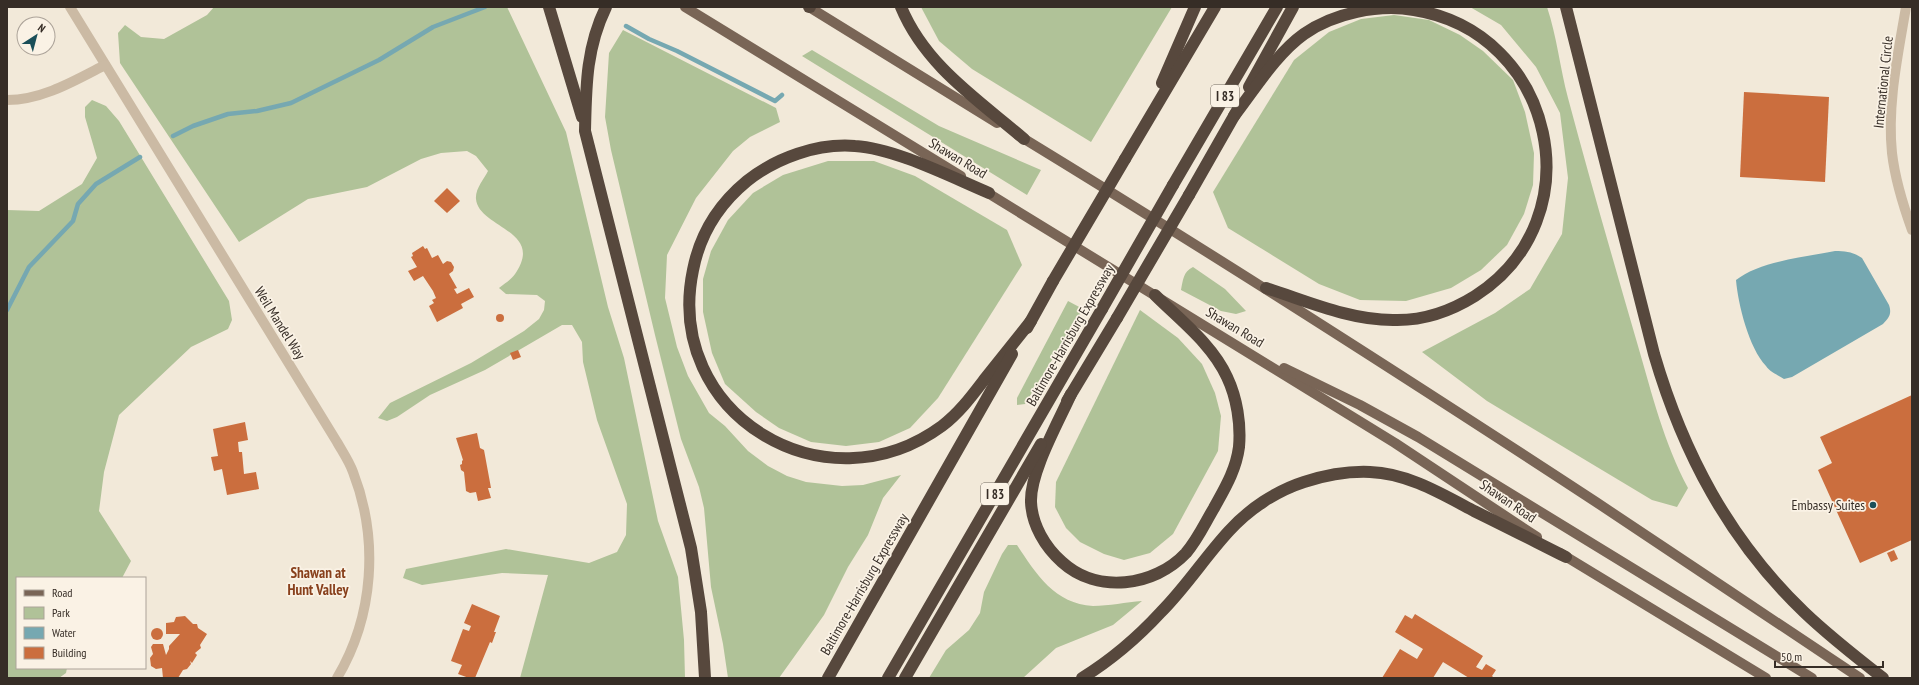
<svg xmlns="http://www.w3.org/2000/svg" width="1919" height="685" font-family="'PT Sans Narrow',sans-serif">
  <rect width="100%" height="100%" fill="#f2e9d9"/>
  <g fill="#b0c298">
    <path d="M214,7h293l59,125 42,175 16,51 34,163 20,56 6,63 1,38h-165l28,-103 -46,-2 -80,12 -19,-7 3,-9 100,-20 83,14 28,-11 9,-17 1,-31 -30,-84 -14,-58 -1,-20 -10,-17h-10l-77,45 -55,25 -33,22 -10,4 -9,-3 12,-15 81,-40 53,-32 15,-12 5,-9 1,-9 -8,-6 -31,-1 -7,-6c12,-9 16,-11 22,-25 13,-33 -43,-38 -45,-64 -1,-10 8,-20 12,-28l-12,-15 -9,-5 -26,2 -20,6 -54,28 -59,12 -69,43 -119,-179 -2,-30 7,-8 16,12 23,2 43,-24z"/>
    <path d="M921,7h251l-81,135 -119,-73 -33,-28z"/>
    <path d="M1470,7h77c10,30 13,61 21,91 22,83 46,165 70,248 14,48 26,97 50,142l-11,19 -25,-7 -165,-99 -65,-49 73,-39 35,-24 32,-55 6,-56 -8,-65 -24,-46 -35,-42z"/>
    <path d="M1394,15l35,5 31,15 23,16 30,29 12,32 9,41 -1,32 -9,29 -17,31 -26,25 -30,18 -45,13 -46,-1 -41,-16 -91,-56 -15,-36 81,-132 35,-28 32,-13z"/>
    <path d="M623,30l153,78 4,14 -30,15 -17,14 -37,47 -29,57 -2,43 12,49 11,29 21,37 16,13 23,25 20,15 19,10 19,6 36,4 21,-1 38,-10 -18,23 -15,37 -20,32 -24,48 -45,63h-51l-5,-34 -12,-57 -7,-79 -5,-21 -18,-48 -26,-104 -44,-185 -6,-33 4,-64z"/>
    <path d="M812,50l127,76 102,44 -14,25 -225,-139z"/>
    <path d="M92,100l14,6 13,15 110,180 3,19 -4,9 -37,18 -72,68 -15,57 -5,39 32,50 -9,17h-105v90h50l-1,5 -7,5h-52v-468l32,1 43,-27 15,-26 -12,-41v-10z"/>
    <path d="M828,161h46l41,15 92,54 15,35 -84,133 -28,30 -31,14 -33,4 -35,-4 -32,-14 -23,-16 -31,-28 -13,-31 -9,-41v-33l8,-28 17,-31 25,-27 30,-18z"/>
    <path d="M1193,267l32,22 21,22 -10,3 -15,-3 -40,-21c2,-10 2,-18 12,-23z"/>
    <path d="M1068,301l15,8 -58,95 -8,1v-7z"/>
    <path d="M1140,310l38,28 24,26 13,29 6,23 -3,35 -45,83 -23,19 -26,7 -20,-6 -24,-12 -14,-14 -11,-21 1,-25z"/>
    <path d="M1008,545h9c19,29 38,59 76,61 16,0 33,-4 49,-5l-29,24 -57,23 -33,30h-94l17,-28 23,-20 11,-17 4,-21 18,-38z"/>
  </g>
  <path fill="#76a8b1" d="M1835,251c11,0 18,1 27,7l27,47c3,9 0,13 -6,19l-91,53 -8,2c-6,-4 -14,-7 -18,-13 -17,-18 -28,-62 -30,-86 24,-19 69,-23 99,-29z"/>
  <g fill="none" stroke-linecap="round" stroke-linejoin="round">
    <g stroke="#76a8b1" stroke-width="4.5">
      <path d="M626,26l23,13 28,12 98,50 7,-6"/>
      <path d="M173,136l20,-10 35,-12 29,-3 34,-8 88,-43 54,-33 52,-20"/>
      <path d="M7,310l22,-43 44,-46 5,-17 18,-20 44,-27"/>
    </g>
  </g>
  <g fill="#cb6e3e">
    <path d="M1744,92l85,5 -4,85 -85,-5z"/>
    <path d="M447,188l13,13 -13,12 -13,-12z"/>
    <path d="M423,246l2,3 2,-1 5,10 6,-3 5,9 4,-3 4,1 3,5 -1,4 -4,3 8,14 -3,1 3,5 12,-6 5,9 -13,7 2,4 -26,14 -8,-16 5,-3 -2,-3 4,-2 -3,-7 -10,-15 -9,5 -6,-10 9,-4 -6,-10 2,-1 -1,-3z"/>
    <circle cx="500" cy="318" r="4"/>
    <path d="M518,350l3,7 -8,3 -3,-7z"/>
    <path d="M1912,395v145l-52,23 -42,-93 14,-7 -12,-26z"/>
    <path d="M245,422l3,18 -10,2 1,10h3l2,22 12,-2 3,17 -32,6 -5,-26 -8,2 -3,-14 7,-1 -5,-27z"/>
    <path d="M477,433l3,15 4,2 7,38h-3l3,10 -13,3 -2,-9 -6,1 -4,-2 -2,-19 -3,-2 -1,-5 2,-1v-3l1,-1 -7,-22z"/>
    <path d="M1894,550l4,9 -7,3 -4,-9z"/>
    <path d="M472,604l28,12 -6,16h2l-4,11 -2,-1 -15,36h-6l-11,-4 4,-9 -11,-4 12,-32 6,2 2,-5 -7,-3z"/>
    <path d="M1415,614l68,42 -7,11 6,3 4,-6 10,6 -4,6 2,2h-25l-26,-16 -10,16h-51l18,-29 17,10 6,-10 -28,-17 10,-17 7,4z"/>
    <path d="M185,616l8,8h4l1,4 9,6 -7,11 1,3 -6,5 2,2 -5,8 -2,-2 1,3 -4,5 -4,1 -5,8h-15l-1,-10 -6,1 -5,-3 -1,-8 3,-4 -2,-7 2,-3h10l3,11 3,-6v-3l11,-12h-14v-11l8,-1 2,-5z"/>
    <circle cx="157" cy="634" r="6"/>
  </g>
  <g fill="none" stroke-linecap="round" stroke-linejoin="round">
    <g stroke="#cbbaa4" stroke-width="10">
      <path d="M70,7l267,435c5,9 12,19 16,30 26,67 21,144 -16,206"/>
      <path d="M1906,7c-8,48 -19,97 -14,146 3,26 11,52 20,77"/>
      <path d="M7,100c35,0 67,-19 98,-35"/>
    </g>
    <g stroke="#796556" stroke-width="10">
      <path d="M685,7l276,169"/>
      <path d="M809,7l188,116"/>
      <path d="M1018,135c195,119 387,242 578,367 88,58 176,118 264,176"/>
      <path d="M983,190l412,253 142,94"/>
      <path d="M1284,368l76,37 58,32 394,241"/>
      <path d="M1560,553l206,125"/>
    </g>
    <g stroke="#57483d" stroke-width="12">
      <path d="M549,7l33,110"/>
      <path d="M606,7c-20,41 -20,80 -21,124l106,417 10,64 4,66"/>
      <path d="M809,7h1"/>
      <path d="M901,7c24,58 76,92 123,132"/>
      <path d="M1566,7l88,347c29,99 75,186 150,258 25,24 52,45 79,66"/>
      <path d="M1162,83l33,-76"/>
      <path d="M1249,87l44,-80"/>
      <path d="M1234,116c21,-27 42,-62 70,-82 30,-21 74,-30 110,-24 141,22 182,209 61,286 -24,15 -53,25 -82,24 -44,0 -86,-19 -127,-32"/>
      <path d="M1125,159l90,-152"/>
      <path d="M1173,185l104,-178"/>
      <path d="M989,193c-38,-16 -95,-45 -134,-47 -38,-3 -79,12 -108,35 -28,23 -47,53 -54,89 -30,144 132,242 249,156 17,-13 29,-29 42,-46 15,-19 31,-39 47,-59"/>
      <path d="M1189,195l49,-86"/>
      <path d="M1027,328l26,-47"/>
      <path d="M1071,394c-13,29 -41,78 -40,108 1,23 14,45 31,60 35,32 92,25 124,-9 12,-14 19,-30 28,-45 11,-20 22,-38 25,-61 2,-23 -2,-49 -12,-70 -15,-33 -47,-57 -72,-82"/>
      <path d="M1067,401l50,-83"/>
      <path d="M828,678l184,-324"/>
      <path d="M888,678l214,-369"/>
      <path d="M905,678l136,-234"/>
      <path d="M1082,678c29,-18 56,-41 79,-66 25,-25 44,-55 68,-81 20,-22 47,-40 75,-49 22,-7 43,-11 66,-10 37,1 72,22 104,39 31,15 62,31 92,46"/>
    </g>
    <g stroke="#57483d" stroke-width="12">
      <path d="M1053,281l72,-122"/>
      <path d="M1102,309l71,-124"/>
      <path d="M1117,318l72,-123"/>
    </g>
  </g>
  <circle fill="#1a4f59" stroke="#faf2e5" stroke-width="1.5" cx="1873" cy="505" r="4"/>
  <g text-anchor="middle" stroke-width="3.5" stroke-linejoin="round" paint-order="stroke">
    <g fill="#faf2e5" stroke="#71685f" stroke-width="1">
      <rect x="1211" y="85" width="28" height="22" rx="3"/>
      <rect x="981" y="483" width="28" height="22" rx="3"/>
    </g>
    <g font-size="13" font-weight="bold" fill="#362d26">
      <text x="1225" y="101">I 83</text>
      <text x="995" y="499">I 83</text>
    </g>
    <g font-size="14" fill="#362d26" stroke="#faf2e5">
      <text transform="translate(1883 82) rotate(-84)" y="5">International Circle</text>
      <text transform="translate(958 158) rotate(31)" y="5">Shawan Road</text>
      <text transform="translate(280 323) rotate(58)" y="5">Weil Mandel Way</text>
      <text transform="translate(1235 327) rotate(31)" y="5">Shawan Road</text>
      <text transform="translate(1070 335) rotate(-60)" y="5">Baltimore-Harrisburg Expressway</text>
      <text transform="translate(1508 501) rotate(34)" y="5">Shawan Road</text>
      <text transform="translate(864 584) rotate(-60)" y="5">Baltimore-Harrisburg Expressway</text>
    </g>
    <g font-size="14" fill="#362d26" stroke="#faf2e5" text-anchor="end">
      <text x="1865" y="510">Embassy Suites</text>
    </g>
    <g font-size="15" font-weight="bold" fill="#88401c" stroke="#faf2e5">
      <text x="318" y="578">Shawan at<tspan x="318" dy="17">Hunt Valley</tspan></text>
    </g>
  </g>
  <rect width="1919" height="685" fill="none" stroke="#362d26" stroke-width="16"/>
  <rect x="16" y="577" width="130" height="92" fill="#faf2e5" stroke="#aca399"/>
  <rect x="24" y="590" width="20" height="6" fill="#796556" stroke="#aca399"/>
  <text x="52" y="597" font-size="12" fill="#362d26">Road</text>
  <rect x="24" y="607" width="20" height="12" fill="#b0c298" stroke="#aca399"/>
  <text x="52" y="617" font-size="12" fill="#362d26">Park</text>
  <rect x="24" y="627" width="20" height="12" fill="#76a8b1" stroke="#aca399"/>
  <text x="52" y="637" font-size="12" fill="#362d26">Water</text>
  <rect x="24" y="647" width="20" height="12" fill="#cb6e3e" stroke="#aca399"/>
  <text x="52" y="657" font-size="12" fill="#362d26">Building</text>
  <g transform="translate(36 36) rotate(36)"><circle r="19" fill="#faf2e5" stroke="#aca399"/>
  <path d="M0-3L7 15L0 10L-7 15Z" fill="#1a4f59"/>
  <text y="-6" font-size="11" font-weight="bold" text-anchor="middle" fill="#362d26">N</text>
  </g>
  <path d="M1775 661v6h108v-6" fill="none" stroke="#362d26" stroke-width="2"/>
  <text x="1781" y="661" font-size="12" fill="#362d26" stroke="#faf2e5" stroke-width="3" paint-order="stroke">50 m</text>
</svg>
